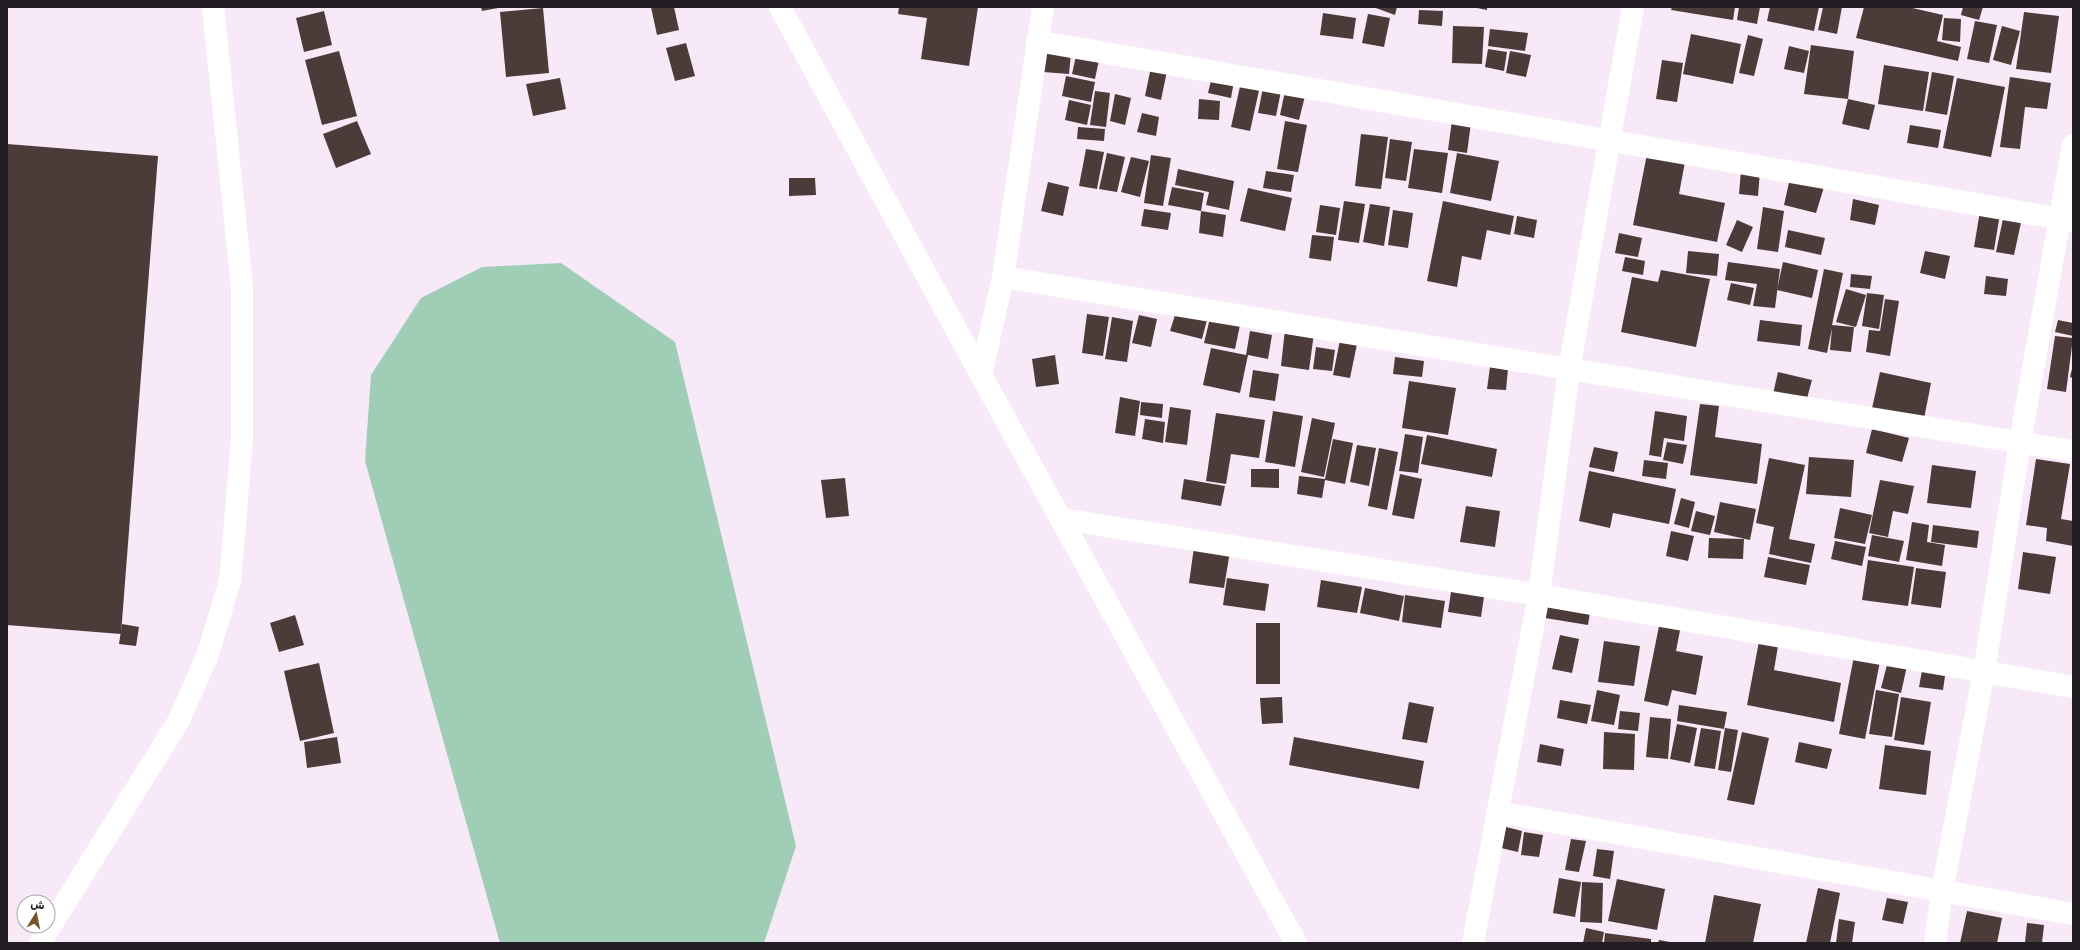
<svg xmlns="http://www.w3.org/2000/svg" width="2080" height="950" font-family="Rubik,Cairo,sans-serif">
  <rect width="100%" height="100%" fill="#f7e9f8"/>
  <path fill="#9fcdb6" d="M561,263l114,79 121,504 -32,97h-264l-135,-482 6,-86 50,-77 61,-31z"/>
  <g fill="#4c3b39">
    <path d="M481,7h17v1l-16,3z"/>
    <path d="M651,7h23l5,23 -22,5z"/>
    <path d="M899,7h79l-9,59 -48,-7 6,-41 -29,-4z"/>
    <path d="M1373,7h24l-2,8z"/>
    <path d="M1472,7h15v3z"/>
    <path d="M1672,7h63l-2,13 -62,-10z"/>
    <path d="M1739,7h21l-3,17 -20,-4z"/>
    <path d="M1770,7h49l-5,24 -47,-10z"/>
    <path d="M1823,7h19l-5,27 -19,-4z"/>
    <path d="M1864,7h44l35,8 -6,26 24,6 -3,14 -102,-23z"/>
    <path d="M1963,7h20l-4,13 -18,-5z"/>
    <path d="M543,8l6,65 -43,4 -6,-65z"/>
    <path d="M1419,10l24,1 -1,15 -24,-2z"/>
    <path d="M324,11l8,34 -28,7 -8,-34z"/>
    <path d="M2024,12l35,4 -8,57 -35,-4z"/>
    <path d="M1323,13l33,5 -3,21 -33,-4z"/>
    <path d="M1368,14l22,4 -6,29 -22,-4z"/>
    <path d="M1944,18l17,1 -1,23 -18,-2z"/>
    <path d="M1975,21l22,4 -8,38 -22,-4z"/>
    <path d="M1453,26l31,1 -2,37 -30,-1z"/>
    <path d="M2002,26l18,5 -9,34 -18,-5z"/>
    <path d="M1490,29l38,4 -3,18 -37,-5z"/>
    <path d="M1691,34l50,10 -8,40 -50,-10z"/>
    <path d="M1748,35l15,4 -9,37 -15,-3z"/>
    <path d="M686,43l9,33 -20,5 -9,-33z"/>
    <path d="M1811,45l43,6 -6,48 -44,-5z"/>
    <path d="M1789,46l20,5 -5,22 -20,-4z"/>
    <path d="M1488,49l19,3 -3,19 -19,-4z"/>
    <path d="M339,51l18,65 -35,9 -17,-65z"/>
    <path d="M1044,51l27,2 -2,21 -26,-2z"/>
    <path d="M1510,51l21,4 -5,22 -20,-4z"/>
    <path d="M1076,56l23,4 -4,19 -23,-5z"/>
    <path d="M1662,60l21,3 -6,39 -21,-3z"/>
    <path d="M1884,65l45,7 -6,39 -45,-7z"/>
    <path d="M1151,67l16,4 -6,29 -16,-4z"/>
    <path d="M1932,72l22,4 -7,39 -22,-4z"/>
    <path d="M1066,76l29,6 -4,20 -29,-6z"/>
    <path d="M1212,76l22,5 -3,17 -23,-5z"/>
    <path d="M2010,77l41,6 -4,26 -22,-2 -5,42 -20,-2z"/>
    <path d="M560,78l6,31 -33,7 -7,-32z"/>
    <path d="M1957,78l48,9 -14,70 -48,-9z"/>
    <path d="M1241,82l19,4 -10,45 -19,-4z"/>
    <path d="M1263,87l18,4 -5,25 -18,-3z"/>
    <path d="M1095,91l15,2 -4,34 -16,-2z"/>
    <path d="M1285,91l20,5 -6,24 -19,-5z"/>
    <path d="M1115,94l16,4 -6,27 -15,-4z"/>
    <path d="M1199,99l21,2 -1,19 -21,-1z"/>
    <path d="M1848,99l27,6 -6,25 -27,-6z"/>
    <path d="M1069,100l22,5 -4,20 -22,-5z"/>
    <path d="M1454,105l19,2 -6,46 -19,-3z"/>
    <path d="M1142,113l17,4 -3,19 -19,-4z"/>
    <path d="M357,121l14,33 -35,14 -13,-34z"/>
    <path d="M1285,121l22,4 -9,47 -21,-3z"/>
    <path d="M1910,125l31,5 -3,18 -31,-5z"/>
    <path d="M1078,127l27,2 -1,12 -27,-2z"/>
    <path d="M1361,134l27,3 -7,52 -26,-3z"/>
    <path d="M1390,139l22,3 -6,39 -21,-3z"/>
    <path d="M7,144l151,12 -37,478 -114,-9z"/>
    <path d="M1086,149l18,3 -7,37 -18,-3z"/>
    <path d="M1414,149l34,4 -6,40 -34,-5z"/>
    <path d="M1107,153l18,4 -8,35 -18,-3z"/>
    <path d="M1457,153l42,8 -8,40 -41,-8z"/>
    <path d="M1647,154l38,8 -6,32 46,9 -8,39 -84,-17z"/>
    <path d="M1151,155l20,3 -8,48 -19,-3z"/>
    <path d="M1131,157l18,4 -9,36 -19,-5z"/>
    <path d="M1178,169l56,12 -5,29 -23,-5 3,-13 -34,-7z"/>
    <path d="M1741,170l19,1 -2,25 -19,-2z"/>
    <path d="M1266,171l28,4 -3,17 -28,-4z"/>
    <path d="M789,178h26l1,17 -27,1z"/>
    <path d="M1790,178l34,9 -8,26 -32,-8z"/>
    <path d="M1048,182l21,5 -6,29 -22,-5z"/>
    <path d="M1172,187l32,6 -3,18 -33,-6z"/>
    <path d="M1248,188l44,10 -7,33 -45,-10z"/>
    <path d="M1853,199l26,6 -4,20 -25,-5z"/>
    <path d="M1344,201l21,3 -6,39 -21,-3z"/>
    <path d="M1443,201l71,15 -4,19 -23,-5 -6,30 -19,-4 -5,31 -30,-6z"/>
    <path d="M1370,204l20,3 -6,39 -21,-4z"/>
    <path d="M1320,205l20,3 -4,27 -20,-3z"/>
    <path d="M1763,207l21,4 -6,41 -21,-3z"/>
    <path d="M1144,209l27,4 -3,17 -27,-4z"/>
    <path d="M1393,210l20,3 -5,35 -20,-3z"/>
    <path d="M1201,211l25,4 -3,22 -24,-4z"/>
    <path d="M1980,211l20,3 -6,36 -20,-3z"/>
    <path d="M2004,214l18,4 -8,37 -18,-3z"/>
    <path d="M1517,216l20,4 -3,18 -20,-4z"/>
    <path d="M1737,220l16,7 -11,25 -16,-7z"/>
    <path d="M1788,230l37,8 -4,17 -36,-8z"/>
    <path d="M1619,233l23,5 -4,19 -23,-4z"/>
    <path d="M1312,235l22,2 -3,24 -22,-3z"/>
    <path d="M1688,251l31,3 -2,22 -31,-3z"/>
    <path d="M1925,251l25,5 -5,23 -25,-6z"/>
    <path d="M1625,257l20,4 -2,14 -21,-4z"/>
    <path d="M1728,262l52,7 -5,39 -22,-2 4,-22 -32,-4z"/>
    <path d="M1783,262l35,8 -6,28 -35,-8z"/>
    <path d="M1824,269l19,4 -11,52 22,2 -3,25 -21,-2 2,-22 -5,25 -19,-4z"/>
    <path d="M1661,270l49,9 -14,68 -75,-15 11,-55 26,5z"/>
    <path d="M1851,274l21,2 -2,13 -20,-2z"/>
    <path d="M1986,276l22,3 -2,17 -22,-2z"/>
    <path d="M1731,283l23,5 -4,17 -23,-5z"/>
    <path d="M1846,289l20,6 -10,32 -20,-5z"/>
    <path d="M1867,293l17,2 -5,34 -17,-3z"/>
    <path d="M1885,299l14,2 -9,55 -24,-4 3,-22 11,1z"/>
    <path d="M1176,312l31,8 -5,19 -32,-8z"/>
    <path d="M1087,314l22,3 -6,39 -21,-3z"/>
    <path d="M1139,315l18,4 -6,28 -19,-4z"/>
    <path d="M1112,317l21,4 -6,41 -22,-3z"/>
    <path d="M1210,318l30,7 -5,24 -31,-6z"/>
    <path d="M1760,320l42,5 -2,21 -43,-5z"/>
    <path d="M2058,320l15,3v13l-18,-4z"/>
    <path d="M1285,329l29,4 -5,37 -28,-4z"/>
    <path d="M1250,331l22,4 -4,24 -20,-4 -8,38 -37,-8 8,-37 35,7z"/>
    <path d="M2055,336l18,2 -7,54 -19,-3z"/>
    <path d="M1340,340l17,4 -7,34 -17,-3z"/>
    <path d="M1316,347l19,3 -3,21 -19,-2z"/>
    <path d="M1055,355l4,29 -23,3 -4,-28z"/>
    <path d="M1395,357l29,4 -2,16 -29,-3z"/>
    <path d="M2073,365v13l-3,-1z"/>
    <path d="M1490,367l18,2 -2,21 -19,-1z"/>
    <path d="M1253,370l26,4 -4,27 -26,-4z"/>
    <path d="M1778,372l34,8 -6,22 -33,-8z"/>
    <path d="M1880,372l51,11 -8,41 -52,-11z"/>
    <path d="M1409,381l47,7 -8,47 -46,-7z"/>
    <path d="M1120,397l20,4 -5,35 -20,-3z"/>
    <path d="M1141,402l22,2 -1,14 -22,-3z"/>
    <path d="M1700,404l19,2 -4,31 47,7 -5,40 -67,-9z"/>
    <path d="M1170,407l21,3 -4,35 -22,-3z"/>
    <path d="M1273,411l30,5 -8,51 -30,-5z"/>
    <path d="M1655,411l32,5 -3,25 -20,-3 -3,19 -12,-2z"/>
    <path d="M1216,413l49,7 -6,38 -28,-4 -5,30 -20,-3z"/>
    <path d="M1312,418l23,5 -11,54 -23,-5z"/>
    <path d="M1145,419l20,3 -2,21 -21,-4z"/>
    <path d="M1872,429l37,9 -7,24 -36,-9z"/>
    <path d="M1405,434l18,3 -5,36 -19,-2z"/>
    <path d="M1427,435l70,14 -5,28 -71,-13z"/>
    <path d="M1333,439l20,4 -8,41 -20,-4 -3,18 -25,-4 2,-18 26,3z"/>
    <path d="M1667,442l20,3 -4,19 -20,-4z"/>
    <path d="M1357,445l19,3 -7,38 -19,-4z"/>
    <path d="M1594,447l24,5 -4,20 -25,-5z"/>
    <path d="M1379,448l19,4 -11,58 -19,-4z"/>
    <path d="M1809,457l45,3 -3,37 -45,-3z"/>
    <path d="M1769,458l36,7 -16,74 26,5 -4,19 -42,-9 5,-27 -18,-4z"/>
    <path d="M2036,459l34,5 -9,55 12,2v25l-27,-5 1,-13 -21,-3z"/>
    <path d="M1644,460l24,3 -2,16 -24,-3z"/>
    <path d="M1932,465l44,6 -5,37 -44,-5z"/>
    <path d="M1251,469h28v19l-28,-1z"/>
    <path d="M1589,471l87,18 -7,35 -56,-11 -3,15 -31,-7z"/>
    <path d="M1400,474l22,5 -8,40 -22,-4z"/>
    <path d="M845,478l4,38 -23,2 -5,-38z"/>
    <path d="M1184,479l41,7 -4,20 -40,-7z"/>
    <path d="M1880,480l34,6 -6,28 -15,-3 -5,26 -19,-4z"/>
    <path d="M1681,498l14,4 -6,26 -15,-4z"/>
    <path d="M1720,502l36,7 -6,31 -36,-8z"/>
    <path d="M1466,506l34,5 -5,36 -35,-5z"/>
    <path d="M1840,508l32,7 -7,29 -31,-6z"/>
    <path d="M1696,511l19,5 -5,19 -19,-4z"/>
    <path d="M1912,522l17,3 -2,17 18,3 -3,21 -36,-6z"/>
    <path d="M1933,525l46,6 -2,17 -46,-6z"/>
    <path d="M1671,531l23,5 -6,25 -22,-5z"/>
    <path d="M1872,535l32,6 -5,21 -31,-6z"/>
    <path d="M1709,538l35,1 -1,20 -35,-1z"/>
    <path d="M1195,540l36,5 -7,43 -35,-5z"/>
    <path d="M1835,541l31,6 -4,19 -31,-7z"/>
    <path d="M2023,552l33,5 -6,37 -32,-5z"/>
    <path d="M1768,557l42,8 -4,20 -42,-8z"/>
    <path d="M1868,560l46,7 -6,39 -46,-6z"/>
    <path d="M1916,568l30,4 -5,36 -30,-4z"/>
    <path d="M1227,578l42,6 -4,27 -42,-6z"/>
    <path d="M1321,580l41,7 -5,26 -40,-6z"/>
    <path d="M1452,585l33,5 -4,27 -33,-5z"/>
    <path d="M1550,587l43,7 -5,31 -43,-7z"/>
    <path d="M1365,588l39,8 -5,25 -39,-8z"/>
    <path d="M1405,595l40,6 -4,27 -39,-6z"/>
    <path d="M295,615l9,30 -25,7 -9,-29z"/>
    <path d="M1661,616l21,4 -6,31 27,5 -7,39 -24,-5 -4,16 -24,-5z"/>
    <rect x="1256" y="623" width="24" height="61"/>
    <path d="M122,624l17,3 -3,19 -17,-2z"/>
    <path d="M1560,635l19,4 -7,34 -20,-4z"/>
    <path d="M1760,636l19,4 -5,30 67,13 -7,39 -87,-17z"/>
    <path d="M1604,641l36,5 -6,40 -36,-4z"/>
    <path d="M1855,651l26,5 -16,83 -26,-5z"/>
    <path d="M1888,661l19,5 -6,27 -20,-5z"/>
    <path d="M319,663l15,70 -34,8 -16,-70z"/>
    <path d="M1923,665l23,4 -3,21 -24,-3z"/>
    <path d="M1597,690l23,5 -6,30 -23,-4z"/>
    <path d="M1876,690l23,4 -7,43 -23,-3z"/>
    <path d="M1282,697l1,26 -21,1 -2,-26z"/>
    <path d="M1901,697l30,5 -7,43 -30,-5z"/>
    <path d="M1560,700l31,5 -4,19 -30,-6z"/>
    <path d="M1409,702l25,5 -7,36 -25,-4z"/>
    <path d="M1679,705l48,7 -3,17 -47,-8z"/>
    <path d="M1620,711l20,2 -2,18 -20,-2z"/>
    <path d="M1650,717l21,2 -3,40 -22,-2z"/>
    <path d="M1677,724l20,4 -7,35 -20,-4z"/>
    <path d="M1701,728l20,3 -6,38 -21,-3z"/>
    <path d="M1725,728l13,2 -7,42 -13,-2z"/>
    <path d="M1604,732l31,2 -1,36 -31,-1z"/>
    <path d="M1742,732l27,6 -15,67 -27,-5z"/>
    <path d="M337,737l4,26 -34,5 -3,-26z"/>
    <path d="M1294,737l130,24 -5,28 -130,-24z"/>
    <path d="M1799,742l33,7 -5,20 -32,-7z"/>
    <path d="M1540,744l24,5 -3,17 -24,-4z"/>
    <path d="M1885,745l46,6 -5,44 -47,-6z"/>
    <path d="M1506,827l16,4 -4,21 -17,-4z"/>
    <path d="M1524,832l19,3 -4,22 -18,-2z"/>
    <path d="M1571,839l15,2 -7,31 -14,-2z"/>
    <path d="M1597,849l17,2 -4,28 -17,-3z"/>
    <path d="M1559,878l22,4 -6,35 -22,-4z"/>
    <path d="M1617,879l48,10 -8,41 -49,-9z"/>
    <path d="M1582,882l21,1 -1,40 -22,-1z"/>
    <path d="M1818,888l22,5 -10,50h-24z"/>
    <path d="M1714,895l47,9 -8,39h-48z"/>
    <path d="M1887,898l21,4 -5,22 -21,-4z"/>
    <path d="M1967,911l35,7 -5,25h-37z"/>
    <path d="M1839,919l16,3 -3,21h-16z"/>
    <path d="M2027,923l17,2 -2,18h-17z"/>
    <path d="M1586,928l18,4 -2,11h-19z"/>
    <path d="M1605,933l46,6v4h-47z"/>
    <path d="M1659,940l11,2v1h-12z"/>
  </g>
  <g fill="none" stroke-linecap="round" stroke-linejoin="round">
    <g stroke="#fff" stroke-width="22">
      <path d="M780,7l201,368 315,568"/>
      <path d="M1037,41l1036,180"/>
      <path d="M1003,277l1070,174"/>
      <path d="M981,375l22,-98 40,-270"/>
      <path d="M1062,519l477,76 534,92"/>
      <path d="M1497,812l576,102"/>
      <path d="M40,943l138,-221 29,-65 23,-76 12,-143v-151l-29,-280"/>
      <path d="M1473,943l66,-348 30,-225 64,-363"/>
      <path d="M1935,943l7,-52 42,-219 36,-230 53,-297"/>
    </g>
  </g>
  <rect width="2080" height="950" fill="none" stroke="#221d22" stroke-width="16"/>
  <g transform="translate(36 914) rotate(10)"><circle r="19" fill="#ffffff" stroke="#a7a5a7"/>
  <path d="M0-3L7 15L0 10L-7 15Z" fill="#735529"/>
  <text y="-6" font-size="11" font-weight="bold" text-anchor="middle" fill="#221d22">ش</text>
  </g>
</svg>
